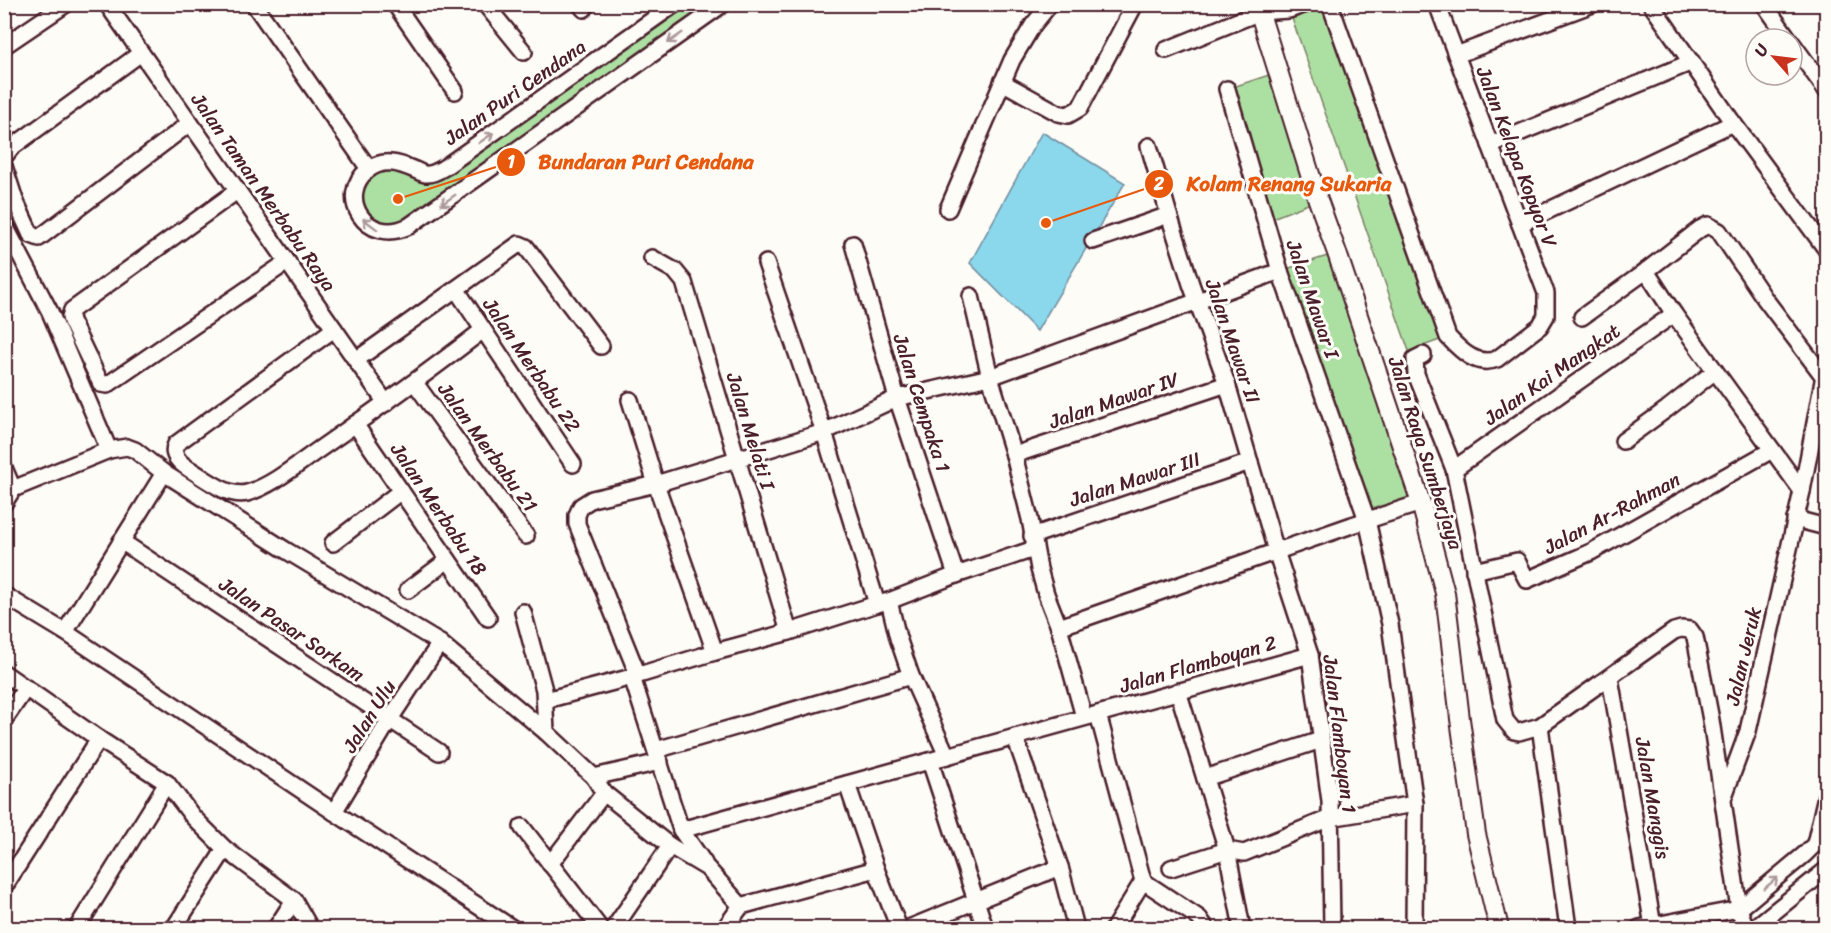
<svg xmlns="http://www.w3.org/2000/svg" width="1831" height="933" font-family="Sriracha,sans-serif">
  <rect width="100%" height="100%" fill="#fdfcf7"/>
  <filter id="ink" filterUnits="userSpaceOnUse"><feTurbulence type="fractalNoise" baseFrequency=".0167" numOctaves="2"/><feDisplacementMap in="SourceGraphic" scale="12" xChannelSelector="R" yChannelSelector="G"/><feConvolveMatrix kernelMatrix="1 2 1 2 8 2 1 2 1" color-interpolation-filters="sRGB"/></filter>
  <g filter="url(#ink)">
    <g fill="#ace0a2" stroke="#7b8066" stroke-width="1.5">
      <path d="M675,5h48l-314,221 -44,-4 -8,-37 21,-20 47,10z"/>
      <path d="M1306,5h24l118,332 -39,14 -120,-341z"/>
      <path d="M1278,72l40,128 -53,21 -38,-132z"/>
      <path d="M1337,253l84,250 -54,17 -87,-249z"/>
    </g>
    <path fill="#8bd7eb" stroke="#718d9e" stroke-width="1.5" d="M1042,132l83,51 -88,148 -67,-68z"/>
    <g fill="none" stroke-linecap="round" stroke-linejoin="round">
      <defs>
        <g id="minor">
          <path d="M107,4l279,399"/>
          <path d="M254,4l115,165"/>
          <path d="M395,4l60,87"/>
          <path d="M485,4l39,48"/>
          <path d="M580,4l4,5"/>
          <path d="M675,4l-230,163c-5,3 -11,7 -17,7 -4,1 -8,-2 -13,-4 -16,-7 -32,-12 -47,0 -32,25 -3,77 41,56l314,-222"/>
          <path d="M1330,4l118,333c13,14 29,30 49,22l43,-33 6,-10v-23l-109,-289"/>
          <path d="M1651,4l82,119 93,126"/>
          <path d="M1764,4l25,35"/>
          <path d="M1792,43l34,47"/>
          <path d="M4,46l62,-42"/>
          <path d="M1166,50l94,-38 29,-2 17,-6"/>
          <path d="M1456,55l137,-51"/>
          <path d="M1002,82l56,31 10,2 12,-7 55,-104"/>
          <path d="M1227,89l53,182 87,249 23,104 25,180 -1,124"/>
          <path d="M1490,145l202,-83"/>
          <path d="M1149,146l20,69 22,69 36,100 49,167 34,104 20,146 2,127"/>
          <path d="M4,157l7,-9 130,-95"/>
          <path d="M4,166l11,34 16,35 8,3 151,-115"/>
          <path d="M237,191l-165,119 -2,7 1,4 30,63 6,1 180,-123"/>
          <path d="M948,209l64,-149 21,-35 17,-21"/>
          <path d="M4,224l46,88 59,138"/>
          <path d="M1520,224l213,-101"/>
          <path d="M1093,241l76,-26"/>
          <path d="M853,244l44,154 59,177"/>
          <path d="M652,258l23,13 9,11 105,350"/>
          <path d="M766,263l58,169 53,172"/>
          <path d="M1646,271l28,43 128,177"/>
          <path d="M456,289l117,175"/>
          <path d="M971,296l19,81 24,78 16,64 9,50 7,25 13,33 25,90"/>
          <path d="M1582,317l64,-46 54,-42 8,-4 11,6 46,68 59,78"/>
          <path d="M334,329l-158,115c-6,11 5,20 13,25 16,9 39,29 58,24 25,-7 52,-30 74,-45 55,-38 109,-77 162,-118"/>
          <path d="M1423,355l-8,4 1,15 38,95 51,251 9,11 5,1 21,-6 134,-95 7,-2 9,1 5,7 16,83 28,189 7,19"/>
          <path d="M356,360l163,-116 7,3 75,99"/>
          <path d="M415,383l111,153"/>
          <path d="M630,400l26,84 59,168"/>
          <path d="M355,424l133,194"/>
          <path d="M1623,441l44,-32 48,-38"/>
          <path d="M1014,455l213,-71"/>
          <path d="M4,468l9,21 -9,14"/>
          <path d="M1454,469l220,-155"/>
          <path d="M13,489l96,-39 18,-3 8,3 29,23 123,78 153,92 106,89 48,45 10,16 66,53 37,22 34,38"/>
          <path d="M1795,519l31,8"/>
          <path d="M1032,536l218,-74"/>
          <path d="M121,541l318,211"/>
          <path d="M333,543l68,-52"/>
          <path d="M1474,571l43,-10 10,19 64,-28 181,-102"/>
          <path d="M408,590l40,-30"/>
          <path d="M4,595l61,37 269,180 178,116"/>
          <path d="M889,601l9,37 13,38 36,80"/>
          <path d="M523,612l21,78 2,42"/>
          <path d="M1059,627l293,-102 69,-22"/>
          <path d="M65,632l99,-159"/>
          <path d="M4,673l95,66 68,44 26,34 32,32 69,51 16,28"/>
          <path d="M638,675l-61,-151v-9l4,-9 11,-7 64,-15 168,-52 73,-34 93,-21 290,-106"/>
          <path d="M632,677l49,153 23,33"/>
          <path d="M1610,678l43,248"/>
          <path d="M1178,691l49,159 17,3 86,-35 85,-14"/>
          <path d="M546,700l86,-23 83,-25 74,-20 88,-28 12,-3 67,-26 78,-26"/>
          <path d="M1098,714l45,167 56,37 7,10"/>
          <path d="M4,720l22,-32"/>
          <path d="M1540,726l28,202"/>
          <path d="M1015,737l45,130 16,61"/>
          <path d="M656,750l255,-74"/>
          <path d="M930,761l55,167"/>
          <path d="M594,777l66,-15"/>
          <path d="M1205,778l116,-38"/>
          <path d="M847,784l29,85 23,59"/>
          <path d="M1723,799l25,-68 54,-240 24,-126"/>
          <path d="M334,812l56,-93 50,-76"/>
          <path d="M522,827l78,101"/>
          <path d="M681,830l629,-175"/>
          <path d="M550,864l54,-71"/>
          <path d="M1171,868l56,-18 15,78"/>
          <path d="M4,887l95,-148"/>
          <path d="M77,928l90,-145"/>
          <path d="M174,928l51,-79"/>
          <path d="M276,928l18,-28"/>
          <path d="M614,928l56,-82"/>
          <path d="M725,928l16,-22 135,-37"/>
          <path d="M909,928l151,-61"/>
          <path d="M1114,928l29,-47"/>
          <path d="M1639,928l100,-19 66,-55 10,-10 11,-48"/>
          <path d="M1754,928l72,-58"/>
        </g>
        <path id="tertiary" d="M1257,4l61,196 19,53 84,250 24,90 15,126 16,115 23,94"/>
      </defs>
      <use href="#minor" stroke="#4a1f2b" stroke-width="20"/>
      <use href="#tertiary" stroke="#4a1f2b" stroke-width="22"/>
      <use href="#minor" stroke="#fdfcf7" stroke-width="15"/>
      <use href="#tertiary" stroke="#fdfcf7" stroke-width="18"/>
    </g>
    <defs><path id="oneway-shaft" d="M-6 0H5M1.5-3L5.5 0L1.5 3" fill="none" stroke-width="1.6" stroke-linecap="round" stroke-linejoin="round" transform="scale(1.5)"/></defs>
    <g stroke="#ac999b">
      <use href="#oneway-shaft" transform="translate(675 38) rotate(145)"/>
      <use href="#oneway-shaft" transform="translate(486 138) rotate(-35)"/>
      <use href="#oneway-shaft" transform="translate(448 200) rotate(145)"/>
      <use href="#oneway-shaft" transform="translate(370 224) rotate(-143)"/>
      <use href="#oneway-shaft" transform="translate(1771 883) rotate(-40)"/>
    </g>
  </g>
  <g text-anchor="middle" stroke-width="6" stroke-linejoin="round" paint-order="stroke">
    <g font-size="20" fill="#4a1f2b" stroke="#fdfcf7">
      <text transform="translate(515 92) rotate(-35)" y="7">Jalan Puri Cendana</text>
      <text transform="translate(1517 157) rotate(69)" y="7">Jalan Kelapa Kopyor V</text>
      <text transform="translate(264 192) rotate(55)" y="7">Jalan Taman Merbabu Raya</text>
      <text transform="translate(1313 299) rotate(71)" y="7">Jalan Mawar I</text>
      <text transform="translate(1233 341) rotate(71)" y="7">Jalan Mawar II</text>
      <text transform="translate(532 365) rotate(56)" y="7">Jalan Merbabu 22</text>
      <text transform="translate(1552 374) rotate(-35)" y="7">Jalan Kai Mangkat</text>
      <text transform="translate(1114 400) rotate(-19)" y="7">Jalan Mawar IV</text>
      <text transform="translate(922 403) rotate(72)" y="7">Jalan Cempaka 1</text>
      <text transform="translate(751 431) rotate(73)" y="7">Jalan Melati I</text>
      <text transform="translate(488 447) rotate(54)" y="7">Jalan Merbabu 21</text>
      <text transform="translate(1426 453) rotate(72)" y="7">Jalan Raya Sumberjaya</text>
      <text transform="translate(1135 479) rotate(-18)" y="7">Jalan Mawar III</text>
      <text transform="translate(439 509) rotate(56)" y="7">Jalan Merbabu 18</text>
      <text transform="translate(1612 513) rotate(-28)" y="7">Jalan Ar-Rahman</text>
      <text transform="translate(292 629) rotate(34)" y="7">Jalan Pasar Sorkam</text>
      <text transform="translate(1743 656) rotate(-77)" y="7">Jalan Jeruk</text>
      <text transform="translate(1198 664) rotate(-16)" y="7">Jalan Flamboyan 2</text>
      <text transform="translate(369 716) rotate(-58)" y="7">Jalan Ulu</text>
      <text transform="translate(1340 734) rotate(83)" y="7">Jalan Flamboyan 1</text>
      <text transform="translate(1653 798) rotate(80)" y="7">Jalan Manggis</text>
    </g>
  </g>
  <path fill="none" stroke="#e8590c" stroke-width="2" d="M398 199L511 162M1046 223L1159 184"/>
  <g fill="#e8590c" stroke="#fdfcf7" stroke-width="2">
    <circle cx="398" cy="199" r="6"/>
    <circle cx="1046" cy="223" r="6"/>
    <circle cx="511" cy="162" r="15"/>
    <circle cx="1159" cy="184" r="15"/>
  </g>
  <g font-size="18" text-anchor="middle" font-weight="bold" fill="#fff">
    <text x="511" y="168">1</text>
    <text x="1159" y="190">2</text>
  </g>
  <g font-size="21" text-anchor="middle" font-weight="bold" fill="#e8590c" stroke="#fdfcf7" stroke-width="6" stroke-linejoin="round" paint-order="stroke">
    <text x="646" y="169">Bundaran Puri Cendana</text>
    <text x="1289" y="191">Kolam Renang Sukaria</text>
  </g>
  <rect width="1831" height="933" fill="none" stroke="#fdfcf7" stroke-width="24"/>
  <rect x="12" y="12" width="1807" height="909" fill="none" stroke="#4a1f2b" stroke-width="2" filter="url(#ink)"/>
  <g transform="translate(1774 57) rotate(298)"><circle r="28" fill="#fdfcf7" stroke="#b5a4a5" stroke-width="1.5"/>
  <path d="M0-4.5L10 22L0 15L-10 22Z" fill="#c8321e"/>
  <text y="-9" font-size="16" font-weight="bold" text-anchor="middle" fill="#4a1f2b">U</text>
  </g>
</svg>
